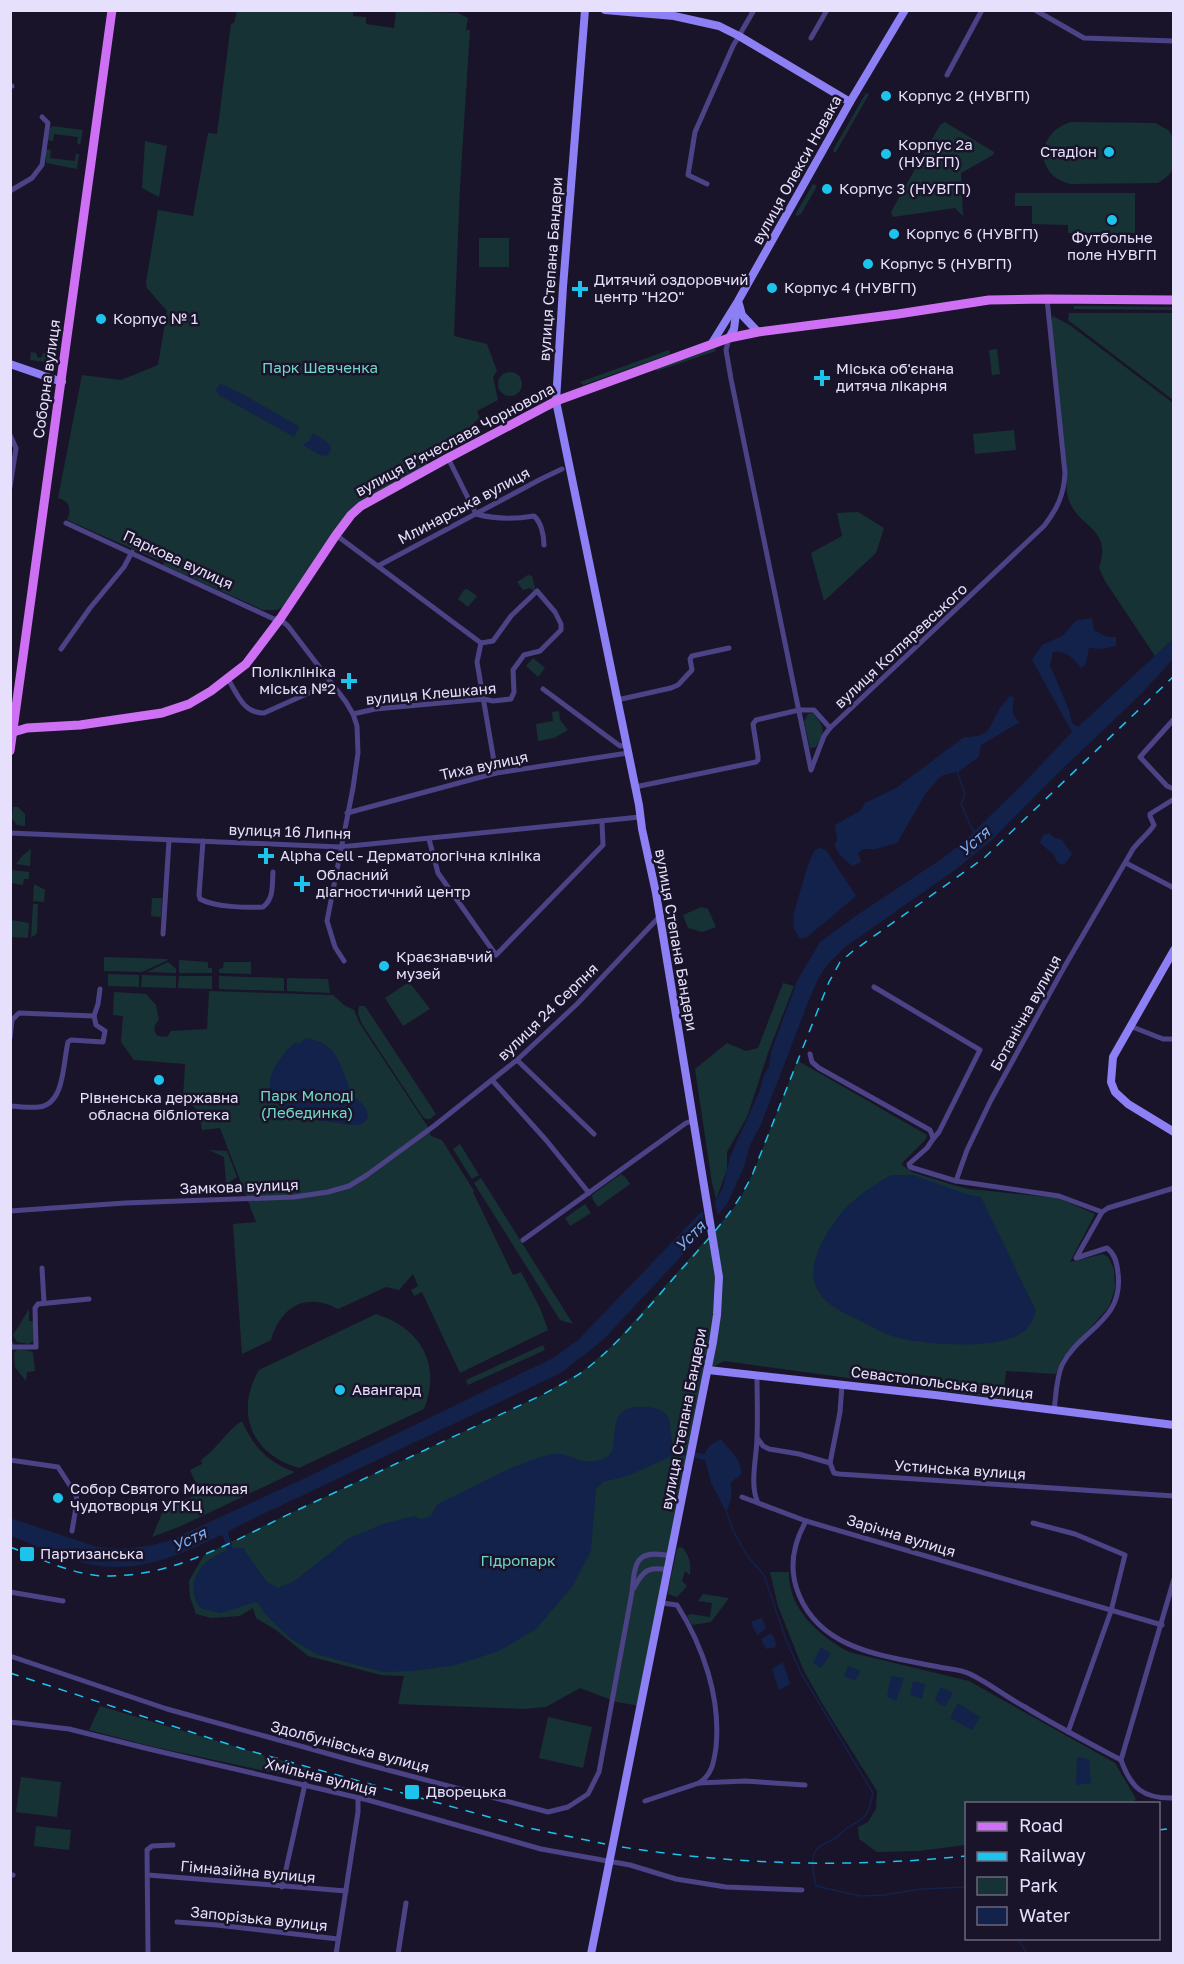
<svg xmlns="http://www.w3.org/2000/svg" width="1184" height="1964" font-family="'Golos Text',sans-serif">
  <rect width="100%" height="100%" fill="#1a142a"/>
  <g fill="#173234">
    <path d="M237,11h116v5l13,1v7l28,4 2,-17 62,2 10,5 -2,12h4l-10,156 -6,150 33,8 10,27 -4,6 5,23 -21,11 3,8 -6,3 1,5 -17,15 -31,18 1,9 -65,34 -74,102 -13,5h-13l-100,-45 1,-4 -4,-2 -2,1 -91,-40c5,-10 3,-19 -9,-22l24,-123 39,5 37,-15 9,-54 -20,-23 -1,-5 12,-73 35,6 15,-83 9,1 14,-110 3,-1z"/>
    <path d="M866,93l3,1 -33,58h-2l-1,-2z"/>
    <path d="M945,122l49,30 -1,3 -32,18 2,43 -8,-8 -62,9 -2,-5 49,-87z"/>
    <path d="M1071,122l84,1 13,7 5,7c1,23 7,33 -15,46l-87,1c-37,-8 -36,-51 0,-62z"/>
    <path d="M52,126l31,4 -3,15 -3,-2 1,-6 -24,-3 -1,7 -5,-1 2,-11z"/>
    <path d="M145,141l22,5 -8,51 -17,-9z"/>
    <path d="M46,149l5,1 -1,8 25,3 1,-7h3l-2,15 -31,-6z"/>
    <path d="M813,184l4,2 -16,28 -4,2 -2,-1z"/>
    <path d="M1015,193h120v40h-67v-8l-36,-1v-18h-17z"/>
    <rect x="479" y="238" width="30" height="29"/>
    <path d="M1074,306l99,1 1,3 -100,-1z"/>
    <path d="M1069,313h104v87l-105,-80z"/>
    <path d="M1053,316l18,10 102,77v236l-18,17 -50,-75 -6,-13c14,-42 -22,-39 -31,-71 -3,-12 0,-25 -2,-37 -5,-45 -10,-90 -16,-134z"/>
    <path d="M715,348l1,3 -59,20 -1,-3z"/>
    <path d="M997,349l3,25 -8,1 -3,-25z"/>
    <path d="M669,350l1,4 -87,31 -3,-3z"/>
    <path d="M31,352l5,1 2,5 4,-1 1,-4 11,2 -1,8 -23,-3z"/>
    <circle cx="510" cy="384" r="12"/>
    <path d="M1014,430l2,20 -41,4 -2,-20z"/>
    <path d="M858,512l26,16 -8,25 -52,48 -13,-48 31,-17 -5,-23z"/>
    <path d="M528,575l4,1 3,11 -1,4 -4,-3 -7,2 -6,-8z"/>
    <path d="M467,589l10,7 -9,11 -10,-8 6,-9z"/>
    <path d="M533,658l12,10 -7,9 -12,-11z"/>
    <path d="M559,711l1,9 8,10 -14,8 -16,3 -2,-17 17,-3 -1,-9z"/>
    <path d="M813,713c12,15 12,17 3,34l-6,1 -6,-26 4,-8z"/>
    <path d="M13,807h5l7,7v12l-8,-1 -5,-7z"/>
    <path d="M31,849l-1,17 -14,-2 7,-9z"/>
    <path d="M11,870l18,2v7h-5l-1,6 -12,-2z"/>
    <path d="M34,884l11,6 -1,12 -11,-1z"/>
    <path d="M152,898h10l-1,19 -10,-1z"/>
    <path d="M33,904h5l-1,29 -6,5z"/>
    <path d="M701,907l7,2 8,18 -14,5 -14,-4 -5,-13z"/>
    <path d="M11,920l18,3 -1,15 -17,-1z"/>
    <path d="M104,957l63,2 1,1 -26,12 -38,-1z"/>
    <path d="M179,960l29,2v6h4v5h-33z"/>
    <path d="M168,962l8,7v4l-29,-1z"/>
    <path d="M224,962h27v12l-32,-1v-4l4,-1z"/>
    <path d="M108,974l31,1v12l-31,-1z"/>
    <path d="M142,975l34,1v12l-35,-1z"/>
    <path d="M179,976h33v13l-34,-1z"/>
    <path d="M219,976l65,2v13l-65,-2z"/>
    <path d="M287,978l41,1 2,14 -43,-2z"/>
    <path d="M409,982l21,27 -27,17 -18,-28z"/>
    <path d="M783,983l11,3 -25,64 -22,67 -20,35v18l-11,29 -4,-16 -17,-114 32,-26 19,8 12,-3z"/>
    <path d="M209,991l124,4 11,10 10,5 6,14 68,103 3,9 11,4 32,51 -1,1 40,83 8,-3 19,36 8,22 -88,43 -38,-81 -8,4 -3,-6 7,-4 -5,-12 -14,16 -13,-3 -48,22c-32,-17 -57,-3 -67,31l-29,14 -9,-130 23,-2 -36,-94 -18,2 -3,-19 -16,-12 2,-35 -51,-4 -13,-18 2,-26 -10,-1 1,-23 32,2 10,11 3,15c-6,5 -6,12 -1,16l9,1 4,-6 36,-2z"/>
    <path d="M359,1006h6l71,108 -6,5h-4l-3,-2 -61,-93 -4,-10z"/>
    <path d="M798,1059l2,3 127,73 -1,4 -25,25 11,8 41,13 16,4 89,9 37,16 -25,48 33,-8 5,3 6,12 1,19 -6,19 -47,52 -6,15 -50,-3 -3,28 -279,-38 -16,9 -68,336 -23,-4 -37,-14 -34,19 -22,2 -126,-5 6,-28 -23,-1 -73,-19 -32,-26 -20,-12 -3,-10 -13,8 -29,2 -15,-4 -6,-17 -1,-16 15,-26 61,-30 277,-130 42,-25 29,-25 120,-136 7,-10 13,-26z"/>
    <path d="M460,1144l19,31 -7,4 -19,-30z"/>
    <path d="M209,1150l18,1 10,26 -11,7 -2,-27z"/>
    <path d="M621,1174l4,3 5,7 -32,23 -5,-7 -1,-5z"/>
    <path d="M481,1178l92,146 -13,-4 -86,-137z"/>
    <path d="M585,1204l6,9 -21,13 -5,-8z"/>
    <path d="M29,1309v12h4l1,19 -5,4 -12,-2 -4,-7z"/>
    <path d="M376,1314c44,14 66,50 48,95l-125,59c-47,-13 -65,-56 -40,-98z"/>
    <path d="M543,1345l2,5 -77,35 -2,-5z"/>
    <path d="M18,1349l12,2 3,2 2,18 -8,1 -1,9 -11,-14 -1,-14z"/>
    <path d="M242,1421c11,25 26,42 53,51l-114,54 -29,11 12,-28 36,-16 -10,-23 12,-6 -1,-4c16,-11 25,-29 41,-39z"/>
    <path d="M679,1547l4,1c7,9 8,16 7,27l-5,-4 -3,10 5,5 -10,11 -9,-3v-4l9,-41z"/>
    <path d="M770,1572h19c-1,37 30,64 60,80l120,29 146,82 21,36 -4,5h-166v41l-48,6 -41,1 -18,-13 -1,-12 10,-5 8,-13 1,-18 -54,-86 -20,-36 -25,-63z"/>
    <path d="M703,1594l26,4 -18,24 -19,3 -5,-9 3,-2 20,3 2,-14 -14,-2z"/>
    <path d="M100,1706l207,62 1,4 -6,7 -152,-33 -61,-16z"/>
    <path d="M548,1717l44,10 -9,41 -44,-10z"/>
    <path d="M21,1777l40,5 -4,35 -41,-5z"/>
    <path d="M36,1826l35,4 -2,20 -35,-4z"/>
  </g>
  <g fill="#12224a">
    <path d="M220,384l19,8 61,35 -6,10 -75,-42 -3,-5 1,-3z"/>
    <path d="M313,433l11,7 6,5 1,5 -3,5 -6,1 -19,-11 6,-4z"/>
    <path d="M1092,618l2,12 13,7h9v9l-14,3 -13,-1 -3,16 -5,4c-8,-10 -15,-18 -28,-16l-3,13 19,45 3,13 6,4 95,-88v20l-31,34 -89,85 -61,62 -37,30 -110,77 -16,16 -10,14 -10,23 -47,122 -12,23 -6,22 -17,37 -24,29 -100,107 -42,33 -298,141 -34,17 -1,3 5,14h10l24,34 11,6 15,-6 56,-44 34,-14 31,-8 7,3 10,-3c2,-4 4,-9 7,-12 6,-4 14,-7 21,-10 24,-13 67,-35 93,-40 22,-3 25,15 53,4 21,-9 -8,-55 42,-51 28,2 21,17 26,39l4,3 27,5 6,-9 11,-6c8,12 22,20 20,36 -16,10 -8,9 -10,23 -1,6 -4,9 -4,16l-16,-32 -6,-22 -28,-6 -50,22 -24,6 -7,7 -5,62 -19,36 -36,42 -37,22 -43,14 -43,6 -30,1 -67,-18 -25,-15 -26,-25 -6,-10 -3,-2 -36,11 -17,-4c-6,-4 -8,-8 -9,-16 -3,-24 14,-34 33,-43l-4,-14 -2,-1c-41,20 -81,38 -128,30 -28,-5 -56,-19 -82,-29l-1,-18 87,29c24,3 48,1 71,-6l133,-61 252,-122 25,-18 121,-126 17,-14 7,-13 7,-30 30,-67 3,-13 6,-10 2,-15 27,-73 22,-37 40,-29 83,-55 19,-15 59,-57 51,-54 -40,-72 10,-15 20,-9 15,-16z"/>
    <path d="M1010,696l4,2c-2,9 -3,18 6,24l-39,23 -2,12 -20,14 -18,5 -15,17 -29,50 -21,6h-12l-6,4 3,9 -9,4 -13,-12 -5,-9 3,-5 -2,-15 25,-14 5,-8 31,-15 68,-51c29,0 24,-10 36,-29 3,-4 7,-8 10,-12z"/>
    <path d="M1050,833l3,4 9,3 10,14 -8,11 -6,-2 -4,-8 -14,-12 3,-8z"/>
    <path d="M820,848l6,2 30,46 -50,42h-7l-5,-9 -1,-13 14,-48 7,-17z"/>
    <path d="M306,1038c27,5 32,18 41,43 2,4 2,10 5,13 7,9 15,10 16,23 -2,4 -4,7 -10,8 -8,1 -19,-2 -28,-3 -55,-8 -84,-32 -36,-79h6z"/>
    <path d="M891,1175h22l53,19 15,3 55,114c-4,13 -8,20 -22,26 -27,12 -94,8 -122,-1 -12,-4 -25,-12 -37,-18 -17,-8 -33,-15 -40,-34 -8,-23 14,-57 29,-74 12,-14 31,-25 47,-35z"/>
    <path d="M762,1618l4,10 -8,7 -2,-1 -5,-12z"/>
    <path d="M771,1633l4,7 1,7 -10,2 -5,-10z"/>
    <path d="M821,1647l10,7 -10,14 -8,-5z"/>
    <path d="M783,1662l7,22 -11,6 -7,-21z"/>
    <path d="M848,1666l12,5 -5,10 -11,-5z"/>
    <path d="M891,1676l13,2 -8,23 -9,-4z"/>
    <path d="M913,1681l12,3 -3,15 -12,-4z"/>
    <path d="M941,1687l12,6 -8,14 -6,-3 -4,-5z"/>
    <path d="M958,1703l22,14 -8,13 -22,-12z"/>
    <path d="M1077,1757l12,2 2,24 -15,2z"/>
  </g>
  <path fill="#1a142a" d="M714,1197l4,22 -12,15 -4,-26z"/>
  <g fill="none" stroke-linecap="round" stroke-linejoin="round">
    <g stroke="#12224a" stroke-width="1.5">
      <path d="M957,771l8,23 -4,10 9,21 5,8"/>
      <path d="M727,1513l6,17 15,27 16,18 22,65 15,33 72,120c-5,24 -7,24 -26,35 -6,4 -9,10 -15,12 -7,4 -15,5 -18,14 -3,9 0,23 2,32l44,10 24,-1 37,-6 45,-2"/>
      <path d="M1018,1938l9,16"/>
    </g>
    <g stroke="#4b4385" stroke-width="5">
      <path d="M1035,10l49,28 90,3"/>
      <path d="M811,38l16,-28"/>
      <path d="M947,75l35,-65"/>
      <path d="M10,87l2,-1"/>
      <path d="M707,184l-19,-9 7,-43 38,-86 21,-36"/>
      <path d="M10,191l22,-13 10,-13 6,-42 -6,-6"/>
      <path d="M729,338l-3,12 5,29 80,391 13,-34 6,-8"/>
      <path d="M10,435l6,13 -6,39"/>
      <path d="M448,458l28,56c18,5 40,5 58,2 7,6 10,19 10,29"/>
      <path d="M66,523l208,96h6l8,7 58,76 7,12 4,12 1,27 -5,35 -26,133 8,26 9,14"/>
      <path d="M336,535l145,108"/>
      <path d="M378,566l163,-87 21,-10"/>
      <path d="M481,643l-4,19 19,111"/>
      <path d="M61,649l29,-41 34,-41 8,-15"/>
      <path d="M228,679c10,16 15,34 36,34l67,-30"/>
      <path d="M543,689l77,57 6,-1"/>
      <path d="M617,700l54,-12 7,-3 14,-15 -2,-11 2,-3 37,-8"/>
      <path d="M353,714l22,-5 109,-10 9,2 18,-2 3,-7 -1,-22 11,-15 16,-4 21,-21v-6l-6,-12 -18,-21 -26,25 -18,25 -12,2"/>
      <path d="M1174,719l-34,38 27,29 7,3"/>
      <path d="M635,787l121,-25 2,-2v-4l-5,-32 3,-4 43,-10h15l16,18 214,-202c13,-17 20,-31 21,-53l-18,-174"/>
      <path d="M347,813l149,-40 132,-20"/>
      <path d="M10,833l330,14 300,-30"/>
      <path d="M429,839l9,34 58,82 107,-110 -1,-23"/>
      <path d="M203,841l-4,54 1,4c14,8 47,9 63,8 11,-8 9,-22 10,-35"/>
      <path d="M1126,863l48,25"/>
      <path d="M163,934l6,-94"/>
      <path d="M874,987l106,63 -41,82 -6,7"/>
      <path d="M1130,1026l33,13h11"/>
      <path d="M10,1038l2,-18 7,-7 75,3 4,-12 2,-15"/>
      <path d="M810,1054l2,8 7,6 111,62 2,5 1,4 -6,9 -18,16 1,3 46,14 11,-31 24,-50 71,-129 71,-122c6,-8 17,-17 21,-24l-4,-9v-2l24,-15"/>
      <path d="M517,1060l77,74"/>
      <path d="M492,1080l54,60 43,53"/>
      <path d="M10,1106c10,1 20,2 29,1 26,-3 24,-45 29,-65l3,-2 32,2 2,-11 -9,-6 -2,-9"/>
      <path d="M956,1181l103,15 43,16 6,-4 66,-20"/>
      <path d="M10,1211l115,-8 169,-6 34,-5 21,-6 18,-11 67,-49 83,-66 60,-56 83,-88"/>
      <path d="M523,1240l163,-117 8,-3"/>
      <path d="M42,1268l2,34"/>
      <path d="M10,1343l1,4h25l-1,-39 3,-4 51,-5"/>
      <path d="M757,1375c0,21 1,41 0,62 0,20 -8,47 1,66l48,18 356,104"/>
      <path d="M1054,1411c2,-15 2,-32 8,-46 18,-36 62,-43 56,-92 -1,-10 -3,-19 -11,-25l-31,10 26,-46"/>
      <path d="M758,1439l5,7 6,3 30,5 31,9 4,10 5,1 335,22"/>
      <path d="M10,1460l48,7 18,28 1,6 -5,30"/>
      <path d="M830,1463l10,-51 2,-27"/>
      <path d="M742,1497l16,6"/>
      <path d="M806,1521c-13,23 -18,48 -7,74 23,56 87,61 140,72 10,2 21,2 31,7 19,9 36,23 55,33 31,19 64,36 96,53l53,-181"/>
      <path d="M1033,1523l42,11 50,21 -14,56 -43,121"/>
      <path d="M634,1588c9,-18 15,-22 34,-18"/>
      <path d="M10,1592l53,9"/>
      <path d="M662,1603l15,2c26,41 44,93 39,142 -2,15 -4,28 -17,36"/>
      <path d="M10,1656l157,53 198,55 183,48 20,-5 20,-13 11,-22 33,-180c3,-31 4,-43 39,-36"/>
      <path d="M10,1722l59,7 80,20 219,51 173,49 89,16 46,14 50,8 76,3"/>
      <path d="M1121,1760c10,28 22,39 53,38"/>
      <path d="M645,1801l54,-18 46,-2 60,4"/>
      <path d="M10,1875h3"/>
      <path d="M148,1875l198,16"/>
      <path d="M282,1887l23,-103"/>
      <path d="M177,1922l40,3 121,14"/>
      <path d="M148,1954l-1,-104 5,-4 21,-1"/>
      <path d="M336,1954l22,-142v-14"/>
      <path d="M398,1954l8,-51"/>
    </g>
    <g stroke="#8d7ff4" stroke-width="8">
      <path d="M585,10l-22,277 -7,114 83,404 3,24 14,64 63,384 -2,38 -4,27 -122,612"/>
      <path d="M605,10l69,6 45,10 20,10 111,66"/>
      <path d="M739,304l3,11 16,17"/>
      <path d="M729,338l5,-9 3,-23"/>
      <path d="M712,343l26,-42 112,-199 55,-92"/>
      <path d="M10,364l52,18"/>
      <path d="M1174,950l-61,107 -2,25 4,10 13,12 46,28"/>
      <path d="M708,1370l227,25 239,30"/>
    </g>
    <g stroke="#ce70f3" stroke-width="9">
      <path d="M10,733l17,-5 53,-3 82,-12 27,-9 22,-13 35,-27 34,-45 56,-84 15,-20 10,-9 85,-47 110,-58 173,-63 29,-6 140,-18 91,-14 58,-1 127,1"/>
      <path d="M10,751l102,-741"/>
    </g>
    <g stroke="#1cc4ec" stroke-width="1.5" stroke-dasharray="9 8" stroke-linecap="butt">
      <path d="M10,1547c32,12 66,30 101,29 71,-1 132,-41 195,-70 79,-37 157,-74 236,-111 14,-8 29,-15 43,-25 36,-28 65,-65 95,-99 28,-32 55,-59 73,-98l76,-191 11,-20 13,-11 131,-93 190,-182"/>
      <path d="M10,1673l233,76 286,79 76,16"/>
      <path d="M1158,1830l16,-2"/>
      <path d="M622,1847c114,18 229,21 344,9"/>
    </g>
  </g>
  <g fill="#1cc4ec" stroke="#1a142a" stroke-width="2">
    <circle cx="886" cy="96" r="6"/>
    <circle cx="1109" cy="152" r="6"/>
    <circle cx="886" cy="154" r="6"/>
    <circle cx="827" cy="189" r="6"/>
    <circle cx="1112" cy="220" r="6"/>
    <circle cx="894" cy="234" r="6"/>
    <circle cx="868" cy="264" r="6"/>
    <circle cx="772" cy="288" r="6"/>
    <path d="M577 280h6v6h6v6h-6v6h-6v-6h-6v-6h6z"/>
    <circle cx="101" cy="319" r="6"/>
    <path d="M819 369h6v6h6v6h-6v6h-6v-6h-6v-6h6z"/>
    <path d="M346 672h6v6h6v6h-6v6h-6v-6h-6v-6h6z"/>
    <path d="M263 847h6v6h6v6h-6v6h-6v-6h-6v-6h6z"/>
    <path d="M299 875h6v6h6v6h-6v6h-6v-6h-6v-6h6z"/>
    <circle cx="384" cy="966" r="6"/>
    <circle cx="159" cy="1080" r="6"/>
    <circle cx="340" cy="1390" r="6"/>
    <circle cx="58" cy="1498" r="6"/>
    <rect x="19" y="1546" width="16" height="16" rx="3"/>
    <rect x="404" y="1784" width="16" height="16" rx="3"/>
  </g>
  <g text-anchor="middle" stroke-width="5" stroke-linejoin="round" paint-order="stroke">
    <g font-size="15" fill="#e6e0fc" stroke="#1a142a" text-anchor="start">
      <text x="898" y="101">Корпус 2 (НУВГП)</text>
      <text x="898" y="150">Корпус 2а<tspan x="898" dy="17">(НУВГП)</tspan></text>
      <text x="1097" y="157" text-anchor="end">Стадіон</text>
      <text x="839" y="194">Корпус 3 (НУВГП)</text>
      <text x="906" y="239">Корпус 6 (НУВГП)</text>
      <text x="1112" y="243" text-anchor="middle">Футбольне<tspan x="1112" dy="17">поле НУВГП</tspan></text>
      <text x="880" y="269">Корпус 5 (НУВГП)</text>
      <text x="594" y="285">Дитячий оздоровчий<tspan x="594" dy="17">центр "H2O"</tspan></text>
      <text x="784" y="293">Корпус 4 (НУВГП)</text>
      <text x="113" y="324">Корпус № 1</text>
      <text x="836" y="374">Міська об'єнана<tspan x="836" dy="17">дитяча лікарня</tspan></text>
      <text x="336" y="677" text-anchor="end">Поліклініка<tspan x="336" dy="17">міська №2</tspan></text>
      <text x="280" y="861">Alpha Cell - Дерматологічна клініка</text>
      <text x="316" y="880">Обласний<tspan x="316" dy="17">діагностичний центр</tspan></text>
      <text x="396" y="962">Краєзнавчий<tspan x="396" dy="17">музей</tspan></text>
      <text x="159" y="1103" text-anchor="middle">Рівненська державна<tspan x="159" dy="17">обласна бібліотека</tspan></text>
      <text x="352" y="1395">Авангард</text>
      <text x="70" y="1494">Собор Святого Миколая<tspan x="70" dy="17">Чудотворця УГКЦ</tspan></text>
      <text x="40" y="1559">Партизанська</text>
      <text x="426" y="1797">Дворецька</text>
    </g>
    <g font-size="15" fill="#e6e0fc" stroke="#1a142a">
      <text transform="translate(797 170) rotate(-61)" y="5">вулиця Олекси Новака</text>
      <text transform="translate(551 269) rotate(-86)" y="5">вулиця Степана Бандери</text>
      <text transform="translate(47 379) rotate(-82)" y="5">Соборна вулиця</text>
      <text transform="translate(455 440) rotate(-28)" y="5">вулиця Вʼячеслава Чорновола</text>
      <text transform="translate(464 506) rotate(-28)" y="5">Млинарська вулиця</text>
      <text transform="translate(178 560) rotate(25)" y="5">Паркова вулиця</text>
      <text transform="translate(901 646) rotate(-43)" y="5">вулиця Котляревського</text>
      <text transform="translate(431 694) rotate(-5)" y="5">вулиця Клешканя</text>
      <text transform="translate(484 766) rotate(-12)" y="5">Тиха вулиця</text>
      <text transform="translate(290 832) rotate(2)" y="5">вулиця 16 Липня</text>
      <text transform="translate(676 940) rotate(80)" y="5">вулиця Степана Бандери</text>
      <text transform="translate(548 1012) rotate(-44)" y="5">вулиця 24 Серпня</text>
      <text transform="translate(1026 1013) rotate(-61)" y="5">Ботанічна вулиця</text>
      <text transform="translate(239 1187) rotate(-2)" y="5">Замкова вулиця</text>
      <text transform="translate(942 1383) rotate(7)" y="5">Севастопольська вулиця</text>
      <text transform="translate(684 1419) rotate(-79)" y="5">вулиця Степана Бандери</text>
      <text transform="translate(960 1470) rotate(4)" y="5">Устинська вулиця</text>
      <text transform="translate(901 1536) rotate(17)" y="5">Зарічна вулиця</text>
      <text transform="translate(350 1747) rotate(15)" y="5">Здолбунівська вулиця</text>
      <text transform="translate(321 1777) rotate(14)" y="5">Хмільна вулиця</text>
      <text transform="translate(248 1872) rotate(5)" y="5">Гімназійна вулиця</text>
      <text transform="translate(259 1919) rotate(6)" y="5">Запорізька вулиця</text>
    </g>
    <g font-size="15" fill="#70d8c8" stroke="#1a142a">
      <text x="320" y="373">Парк Шевченка</text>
      <text x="307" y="1101">Парк Молоді<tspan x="307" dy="17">(Лебединка)</tspan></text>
      <text x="518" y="1566">Гідропарк</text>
    </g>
    <g font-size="16" font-style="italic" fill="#77aef4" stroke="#1a142a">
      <text transform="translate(974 841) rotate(-41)" y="6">Устя</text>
      <text transform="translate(690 1236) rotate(-46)" y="6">Устя</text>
      <text transform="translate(189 1539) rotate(-25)" y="6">Устя</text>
    </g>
  </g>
  <rect width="1184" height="1964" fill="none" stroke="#e6e0fc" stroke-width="24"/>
  <rect x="965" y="1802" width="195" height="138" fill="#1a142a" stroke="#6c667e" stroke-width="1.5"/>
  <rect x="977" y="1822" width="30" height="9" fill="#ce70f3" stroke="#6c667e" stroke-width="1.5"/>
  <text x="1019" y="1832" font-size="18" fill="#e6e0fc">Road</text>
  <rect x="977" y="1852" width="30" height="9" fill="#1cc4ec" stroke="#6c667e" stroke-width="1.5"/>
  <text x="1019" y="1862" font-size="18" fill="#e6e0fc">Railway</text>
  <rect x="977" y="1877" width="30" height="18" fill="#173234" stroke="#6c667e" stroke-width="1.5"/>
  <text x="1019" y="1892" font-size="18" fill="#e6e0fc">Park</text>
  <rect x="977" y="1907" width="30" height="18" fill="#12224a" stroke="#6c667e" stroke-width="1.5"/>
  <text x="1019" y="1922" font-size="18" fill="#e6e0fc">Water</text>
</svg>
